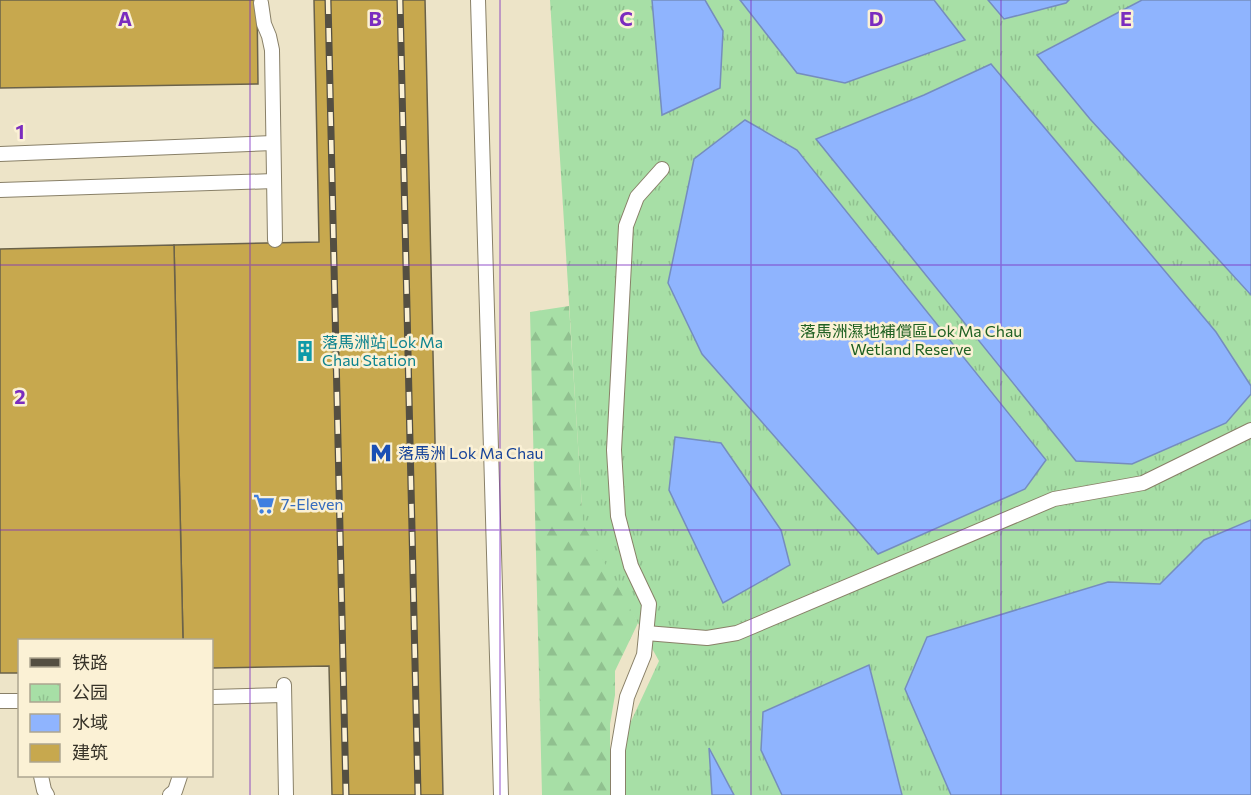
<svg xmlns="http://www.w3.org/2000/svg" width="1251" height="795" font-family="Commissioner,'Noto Sans SC',sans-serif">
  <defs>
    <pattern id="forest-firs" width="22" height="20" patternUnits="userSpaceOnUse" patternTransform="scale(1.5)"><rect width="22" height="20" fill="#a7dfa6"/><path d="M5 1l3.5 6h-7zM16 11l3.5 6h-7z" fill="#90c08f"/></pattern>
    <pattern id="park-tufts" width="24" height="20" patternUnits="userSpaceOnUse" patternTransform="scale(1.5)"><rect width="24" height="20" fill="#a7dfa6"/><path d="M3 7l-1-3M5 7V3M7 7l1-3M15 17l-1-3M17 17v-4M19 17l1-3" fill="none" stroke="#90c08f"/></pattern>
  </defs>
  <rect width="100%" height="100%" fill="#ede4c8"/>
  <path fill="url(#forest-firs)" d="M569,306l13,201 56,116 -23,48v24l-5,29v71h-68l-12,-483z"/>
  <path fill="url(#park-tufts)" d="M550,0h701v795h-628l-2,-52 38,-82 -76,-137z"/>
  <g fill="#8fb4fe" stroke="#758dbe" stroke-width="1.5">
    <path d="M652,0h53l18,31 -3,57 -58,27z"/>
    <path d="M740,0h194l31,40 -120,43 -48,-10z"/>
    <path d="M988,0h81l-3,3 -62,16z"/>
    <path d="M1142,0h109v295l-161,-176 -53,-64z"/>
    <path d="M991,64l225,268 35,54v8l-25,29 -94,41 -56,-3 -260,-322 108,-44z"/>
    <path d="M745,120l52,30 249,310 -21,29 -147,65 -176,-200 -34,-71 26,-124z"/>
    <path d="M675,437l46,6 60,87 9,35 -67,38 -54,-113z"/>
    <path d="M1251,520v275h-300l-46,-106 22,-52 181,-55 52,2 44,-44z"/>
    <path d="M869,665l33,130h-120l-21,-45 2,-38z"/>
    <path d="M709,748l25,47h-22z"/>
  </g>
  <g fill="#c7a84e" stroke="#6a624a" stroke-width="1.5">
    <path d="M0,0h257l1,84 -258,4z"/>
    <path d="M314,0h111l18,795h-111l-3,-129 -117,2v-28h-29l-9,-395 145,-3z"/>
    <path d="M174,245l9,395h-163v33h-20v-424z"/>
  </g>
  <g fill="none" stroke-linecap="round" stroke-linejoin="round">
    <defs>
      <g id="lane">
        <path d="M478,0l23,795"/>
        <path d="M261,3l3,21 5,12 3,14 3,190"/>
        <path d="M0,154l273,-11"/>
        <path d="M0,190l274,-9"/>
        <path d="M646,633l61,5 30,-5 317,-134 89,-16 108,-53"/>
        <path d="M284,685l2,110"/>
        <path d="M212,697l72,-2"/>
        <path d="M0,701h20"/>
        <path d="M41,776l3,14 3,5"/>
        <path d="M170,795l5,-4 5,-15"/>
        <path d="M618,795v-45l9,-53 17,-42 5,-51 -18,-38 -13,-50 -4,-66 12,-224 11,-29 25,-28"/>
      </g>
    </defs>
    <use href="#lane" stroke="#898068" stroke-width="16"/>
    <use href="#lane" stroke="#fff" stroke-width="14"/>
    <defs>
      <g id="rail">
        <path d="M328,0l18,795"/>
        <path d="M400,0l18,795"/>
      </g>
    </defs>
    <use href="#rail" stroke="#544f42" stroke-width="7"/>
    <use href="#rail" stroke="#fbf1d5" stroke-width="4.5" stroke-dasharray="14" stroke-linecap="butt"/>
  </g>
  <path fill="none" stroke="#7b2cbf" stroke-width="1.5" stroke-opacity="0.55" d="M250,0v795M500,0v795M751,0v795M1001,0v795M0,265h1251M0,530h1251"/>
  <defs>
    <symbol id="building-bare" viewBox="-9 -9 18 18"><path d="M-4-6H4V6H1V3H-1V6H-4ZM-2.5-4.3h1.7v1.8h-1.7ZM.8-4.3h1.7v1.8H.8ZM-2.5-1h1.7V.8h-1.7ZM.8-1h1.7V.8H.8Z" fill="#0f9aa8" stroke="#fbf1d5" stroke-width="2.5" paint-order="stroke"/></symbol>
    <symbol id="metro-bare" viewBox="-9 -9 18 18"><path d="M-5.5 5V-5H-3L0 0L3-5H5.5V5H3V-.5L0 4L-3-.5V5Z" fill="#1a4fb4" stroke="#fbf1d5" stroke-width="2.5" paint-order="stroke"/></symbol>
    <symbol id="supermarket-bare" viewBox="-9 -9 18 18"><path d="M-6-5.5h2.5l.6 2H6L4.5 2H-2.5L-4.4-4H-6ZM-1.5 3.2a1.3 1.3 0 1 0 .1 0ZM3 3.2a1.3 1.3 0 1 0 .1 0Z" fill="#3f7fe0" stroke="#fbf1d5" stroke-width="2.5" paint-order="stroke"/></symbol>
  </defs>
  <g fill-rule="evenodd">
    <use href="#building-bare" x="290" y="336" width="30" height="30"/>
    <use href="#metro-bare" x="366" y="438" width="30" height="30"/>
    <use href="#supermarket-bare" x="249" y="489" width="30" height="30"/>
  </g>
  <g text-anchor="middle" stroke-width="5" stroke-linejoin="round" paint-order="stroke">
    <g font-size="16" fill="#1f6022" stroke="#fbf1d5">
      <text x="911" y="337">落馬洲濕地補償區Lok Ma Chau<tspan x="911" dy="18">Wetland Reserve</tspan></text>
    </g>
    <g font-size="16" fill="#0d838f" stroke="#fbf1d5" text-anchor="start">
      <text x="322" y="348">落馬洲站 Lok Ma<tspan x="322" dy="18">Chau Station</tspan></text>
    </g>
    <g font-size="16" fill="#164399" stroke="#fbf1d5" text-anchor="start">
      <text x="398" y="459">落馬洲 Lok Ma Chau</text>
    </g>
    <g font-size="16" fill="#366cbe" stroke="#fbf1d5" text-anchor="start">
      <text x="281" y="510">7-Eleven</text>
    </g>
  </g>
  <g font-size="20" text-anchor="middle" font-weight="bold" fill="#7b2cbf" stroke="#fbf1d5" stroke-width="5" stroke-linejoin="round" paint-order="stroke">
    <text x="125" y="26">A</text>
    <text x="375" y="26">B</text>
    <text x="626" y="26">C</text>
    <text x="876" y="26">D</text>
    <text x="1126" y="26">E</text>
    <text x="20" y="139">1</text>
    <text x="20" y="404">2</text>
  </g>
  <rect x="18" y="639" width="195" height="138" fill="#fbf1d5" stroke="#ada590" stroke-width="1.5"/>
  <rect x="30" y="658" width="30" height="9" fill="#544f42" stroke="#ada590" stroke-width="1.5"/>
  <text x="72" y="669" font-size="18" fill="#373329">铁路</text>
  <rect x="30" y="684" width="30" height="18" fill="url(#park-tufts)" stroke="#ada590" stroke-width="1.5"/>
  <text x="72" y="699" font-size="18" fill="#373329">公园</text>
  <rect x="30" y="714" width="30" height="18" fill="#8fb4fe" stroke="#ada590" stroke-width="1.5"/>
  <text x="72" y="729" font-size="18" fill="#373329">水域</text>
  <rect x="30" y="744" width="30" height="18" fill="#c7a84e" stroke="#ada590" stroke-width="1.5"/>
  <text x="72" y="759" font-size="18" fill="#373329">建筑</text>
</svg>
